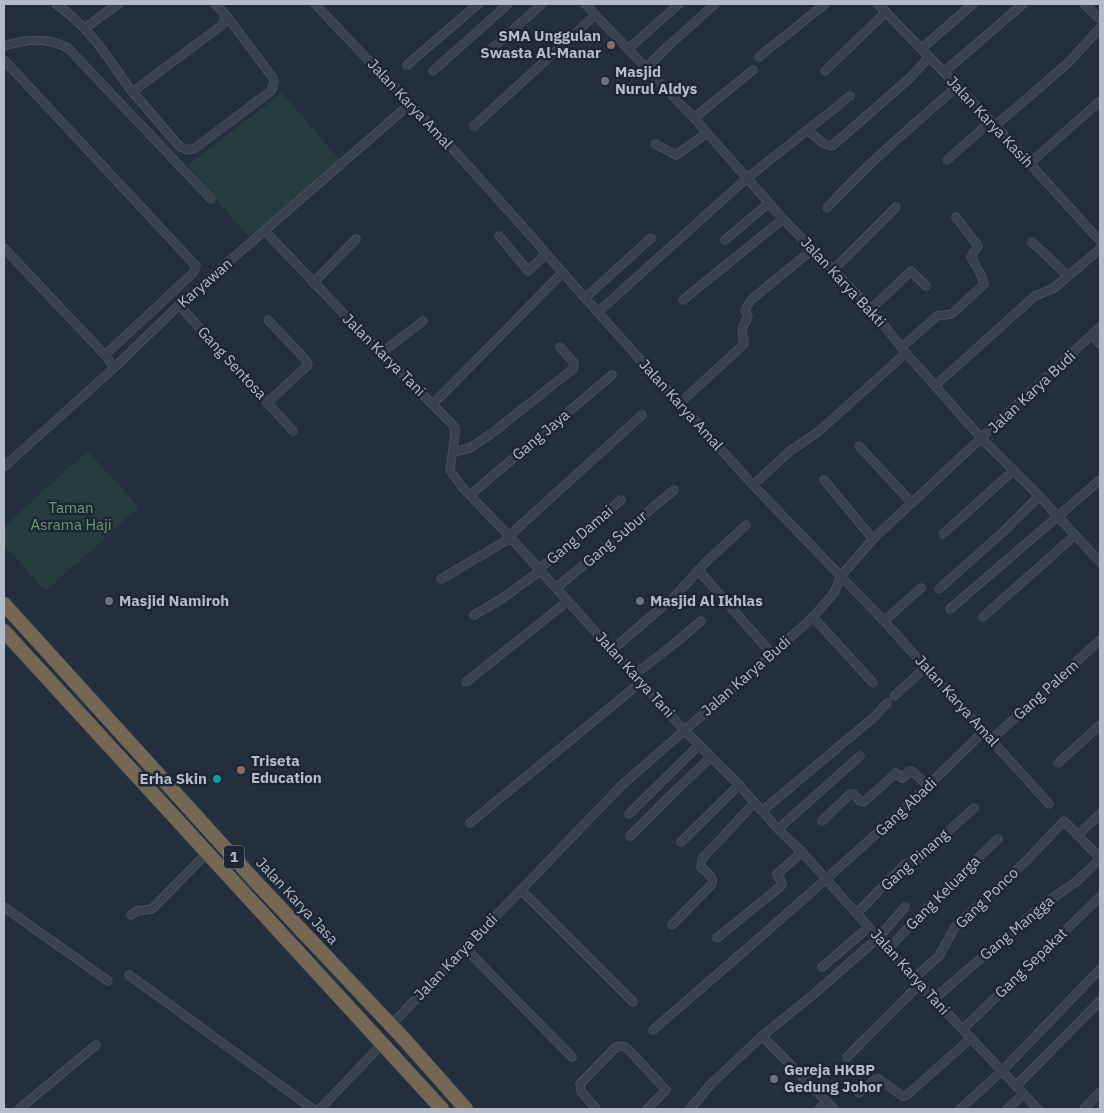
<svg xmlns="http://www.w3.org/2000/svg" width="1104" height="1113" font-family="'IBM Plex Sans',sans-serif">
  <rect width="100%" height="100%" fill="#242f3e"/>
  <g fill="#263c3f">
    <path d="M282,93l58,67 -91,78 -61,-73z"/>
    <path d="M87,451l52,56 -93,84 -42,-46v-18z"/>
  </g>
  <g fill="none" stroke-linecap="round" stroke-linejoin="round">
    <defs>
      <g id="street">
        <path d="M56,4c32,22 53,54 74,85l5,1 86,-64 3,-4 1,-8 -10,-10"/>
        <path d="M315,4l136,143 65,72 69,79 168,187 131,136 165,183"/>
        <path d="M585,4l109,114 89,101 88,90 35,44 76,86 57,57 61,66"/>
        <path d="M878,4l113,117 109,120"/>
        <path d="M1084,4l16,15"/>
        <path d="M85,28l33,-24"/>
        <path d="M4,46c21,-7 44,-9 64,2l143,151"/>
        <path d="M628,49l51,-45"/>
        <path d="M921,49l52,-45"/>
        <path d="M487,53l55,-49"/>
        <path d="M759,57l66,-53"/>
        <path d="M4,60l192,206 -3,7 -88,82"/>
        <path d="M407,65l71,-61"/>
        <path d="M646,68l20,-20 49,-44"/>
        <path d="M433,71l75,-67"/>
        <path d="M825,71l61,-59"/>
        <path d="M944,72l79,-68"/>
        <path d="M130,89l50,58 9,3 6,-2 76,-57 3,-8 -1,-5 -48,-64"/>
        <path d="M694,118l59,-48"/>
        <path d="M474,126l121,-111"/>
        <path d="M995,126l74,-64 31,-34"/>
        <path d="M808,131l16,13 8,2 78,-68 19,-21"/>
        <path d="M655,144l21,11 31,-22"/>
        <path d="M947,160l44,-39"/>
        <path d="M1029,164l71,-63"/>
        <path d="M827,208c40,-44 86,-83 131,-122"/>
        <path d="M265,231l116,122 70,70 4,5v6l-5,36 12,17 49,51 173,192 55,55 39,44 24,23 112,126 124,131"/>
        <path d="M499,236l29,35 18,-17"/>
        <path d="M725,240l44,-37"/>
        <path d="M1032,242l36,34"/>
        <path d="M4,248l101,107 9,13"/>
        <path d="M833,270l63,-63"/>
        <path d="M313,283l43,-44"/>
        <path d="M585,298l66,-60"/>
        <path d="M683,300l100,-81"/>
        <path d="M179,305l114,126"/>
        <path d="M871,309l40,-38 15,15"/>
        <path d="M598,312l148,-133 104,-83"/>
        <path d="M1092,335l8,9"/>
        <path d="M902,347l35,-31 15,-2 32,-30 -2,-7 -11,-20 7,-11 -22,-29"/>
        <path d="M381,353l42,-32"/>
        <path d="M936,385l99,-89 19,-8 46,-39"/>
        <path d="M267,403l41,-38 -2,-5 -38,-40"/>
        <path d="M680,403l64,-59 -2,-15 6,-12 -3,-7 6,-10 62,-51"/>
        <path d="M433,404l129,-131"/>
        <path d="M859,446l53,57"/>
        <path d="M453,452l17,-4 21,-14 82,-65 1,-6 -14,-16"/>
        <path d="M4,467l110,-99 65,-63 231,-201"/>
        <path d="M824,480l49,59"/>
        <path d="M753,485l37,-34 28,-19 88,-79"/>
        <path d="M470,495l142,-120"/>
        <path d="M943,534l71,-64"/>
        <path d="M509,536l133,-121"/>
        <path d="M539,569l82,-69"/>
        <path d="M698,570l74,84"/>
        <path d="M441,579l70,-41"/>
        <path d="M556,588l118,-98"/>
        <path d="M939,589l65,-58 35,-35"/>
        <path d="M950,609l150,-129"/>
        <path d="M474,615l29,-17 37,-27"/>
        <path d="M813,617l60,66"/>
        <path d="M983,617l91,-81"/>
        <path d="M884,621l37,-33"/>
        <path d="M612,650l63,-54 31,-34 40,-37"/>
        <path d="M634,675l40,-31 27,-23"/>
        <path d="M466,682l102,-81"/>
        <path d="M894,696l32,-29"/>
        <path d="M991,740l109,-100"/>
        <path d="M1058,763l42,-38"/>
        <path d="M762,811l111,-93 14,-15"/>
        <path d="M629,814l70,-69"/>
        <path d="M822,821l28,-27h3l7,7 4,1 32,-29 6,5 8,-7h2l17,16"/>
        <path d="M470,823l171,-141"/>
        <path d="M778,829l82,-73"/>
        <path d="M1078,835l22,-21"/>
        <path d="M630,836l41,-41 40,-38"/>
        <path d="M681,842l58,-57"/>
        <path d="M521,890l112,112"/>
        <path d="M4,907l104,74"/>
        <path d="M857,913l48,-49 12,-4 5,-5 52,-47"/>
        <path d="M131,915l6,-4 15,-2 55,-56"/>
        <path d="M672,925l40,-41c2,-8 -6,-12 -11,-17l1,-8 52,-56"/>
        <path d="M717,938l64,-52 1,-2 -5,-10 25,-22"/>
        <path d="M464,947l108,110"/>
        <path d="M889,948l49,-52 60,-57"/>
        <path d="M822,967l47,-40"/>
        <path d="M129,975l184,134"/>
        <path d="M914,978l25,-22 16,-29 73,-68 36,-38 36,37"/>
        <path d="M934,999l106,-92 37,-26 23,-22"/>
        <path d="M391,1025l231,-240 150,-131 41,-37 21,-24 7,-17 32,-37 227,-212"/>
        <path d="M963,1029l137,-132"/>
        <path d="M653,1030c112,-97 225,-193 330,-298"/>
        <path d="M762,1036l72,73"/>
        <path d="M847,1057l73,-73"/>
        <path d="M1016,1086l84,-85"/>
        <path d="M859,1093l17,-14h3l23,17 5,-1 64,-57"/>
        <path d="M19,1109l77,-64"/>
        <path d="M320,1109l62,-65"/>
        <path d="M596,1109l-15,-18 -1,-7 35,-36 6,-2 6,2 39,42 -19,19"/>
        <path d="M690,1109l21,-25 51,-48 52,-42 65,-57 26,-30"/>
        <path d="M819,1109l8,-7"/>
        <path d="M960,1109l42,-38 98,-102"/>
        <path d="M1007,1109l17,-15"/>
        <path d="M1084,1109l16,-17"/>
      </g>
      <g id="highway">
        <path d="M4,604l251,277 149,158 62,70"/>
        <path d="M4,631l438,478"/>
      </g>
    </defs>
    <use href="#street" stroke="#565f6c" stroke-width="9"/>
    <use href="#highway" stroke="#434c59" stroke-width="15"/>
    <use href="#street" stroke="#38414e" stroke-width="8"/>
    <use href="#highway" stroke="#746855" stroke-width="14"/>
  </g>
  <g fill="#8d6e63" stroke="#1d2633" stroke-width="2">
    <circle cx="611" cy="45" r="5"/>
    <circle cx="241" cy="770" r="5"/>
  </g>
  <g fill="#6b7280" stroke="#1d2633" stroke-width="2">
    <circle cx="605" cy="81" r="5"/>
    <circle cx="109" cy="601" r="5"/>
    <circle cx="640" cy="601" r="5"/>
    <circle cx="774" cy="1079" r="5"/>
  </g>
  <circle fill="#0f9aa8" stroke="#1d2633" stroke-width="2" cx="217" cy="779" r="5"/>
  <g text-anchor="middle" stroke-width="5" stroke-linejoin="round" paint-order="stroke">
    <rect fill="#1d2633" stroke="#878f9c" stroke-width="1" x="224" y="845.5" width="20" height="23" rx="4"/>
    <g font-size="14" font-weight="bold" fill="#b4bcc9">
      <text x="234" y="862">1</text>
    </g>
    <g font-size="15" font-weight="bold" fill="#b4bcc9" stroke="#1d2633" text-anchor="start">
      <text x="601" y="41" text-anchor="end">SMA Unggulan<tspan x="601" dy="17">Swasta Al-Manar</tspan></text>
      <text x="615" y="77">Masjid<tspan x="615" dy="17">Nurul Aldys</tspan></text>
      <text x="119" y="606">Masjid Namiroh</text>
      <text x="650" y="606">Masjid Al Ikhlas</text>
      <text x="251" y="766">Triseta<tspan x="251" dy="17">Education</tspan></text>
      <text x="207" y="784" text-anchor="end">Erha Skin</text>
      <text x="784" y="1075">Gereja HKBP<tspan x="784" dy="17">Gedung Johor</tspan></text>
    </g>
    <g font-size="15" fill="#b4bcc9" stroke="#1d2633">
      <text transform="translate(410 104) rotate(47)" y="5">Jalan Karya Amal</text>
      <text transform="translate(990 122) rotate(47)" y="5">Jalan Karya Kasih</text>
      <text transform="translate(843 282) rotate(47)" y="5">Jalan Karya Bakti</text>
      <text transform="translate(205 283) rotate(-41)" y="5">Karyawan</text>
      <text transform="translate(384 355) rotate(45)" y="5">Jalan Karya Tani</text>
      <text transform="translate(232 363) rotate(47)" y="5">Gang Sentosa</text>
      <text transform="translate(1032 392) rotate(-43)" y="5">Jalan Karya Budi</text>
      <text transform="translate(681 405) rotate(48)" y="5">Jalan Karya Amal</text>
      <text transform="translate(541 435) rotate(-40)" y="5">Gang Jaya</text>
      <text transform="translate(580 535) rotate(-40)" y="5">Gang Damai</text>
      <text transform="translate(615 539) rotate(-40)" y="5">Gang Subur</text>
      <text transform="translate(635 675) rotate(48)" y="5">Jalan Karya Tani</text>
      <text transform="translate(746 676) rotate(-41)" y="5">Jalan Karya Budi</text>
      <text transform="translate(1046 690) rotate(-42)" y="5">Gang Palem</text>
      <text transform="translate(957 701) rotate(48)" y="5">Jalan Karya Amal</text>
      <text transform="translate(906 807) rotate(-43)" y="5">Gang Abadi</text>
      <text transform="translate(915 860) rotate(-41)" y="5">Gang Pinang</text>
      <text transform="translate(943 893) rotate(-45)" y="5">Gang Keluarga</text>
      <text transform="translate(987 898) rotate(-44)" y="5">Gang Ponco</text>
      <text transform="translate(297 901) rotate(47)" y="5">Jalan Karya Jasa</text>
      <text transform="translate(1017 928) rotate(-40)" y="5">Gang Mangga</text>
      <text transform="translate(456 957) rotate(-46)" y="5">Jalan Karya Budi</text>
      <text transform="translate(1031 963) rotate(-44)" y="5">Gang Sepakat</text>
      <text transform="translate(910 972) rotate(48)" y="5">Jalan Karya Tani</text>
    </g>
    <g font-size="15" fill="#6b9a76" stroke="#1d2633">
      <text x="71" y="513">Taman<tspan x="71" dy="17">Asrama Haji</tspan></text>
    </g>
  </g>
  <rect width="1104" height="1113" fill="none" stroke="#b4bcc9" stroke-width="10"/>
</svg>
